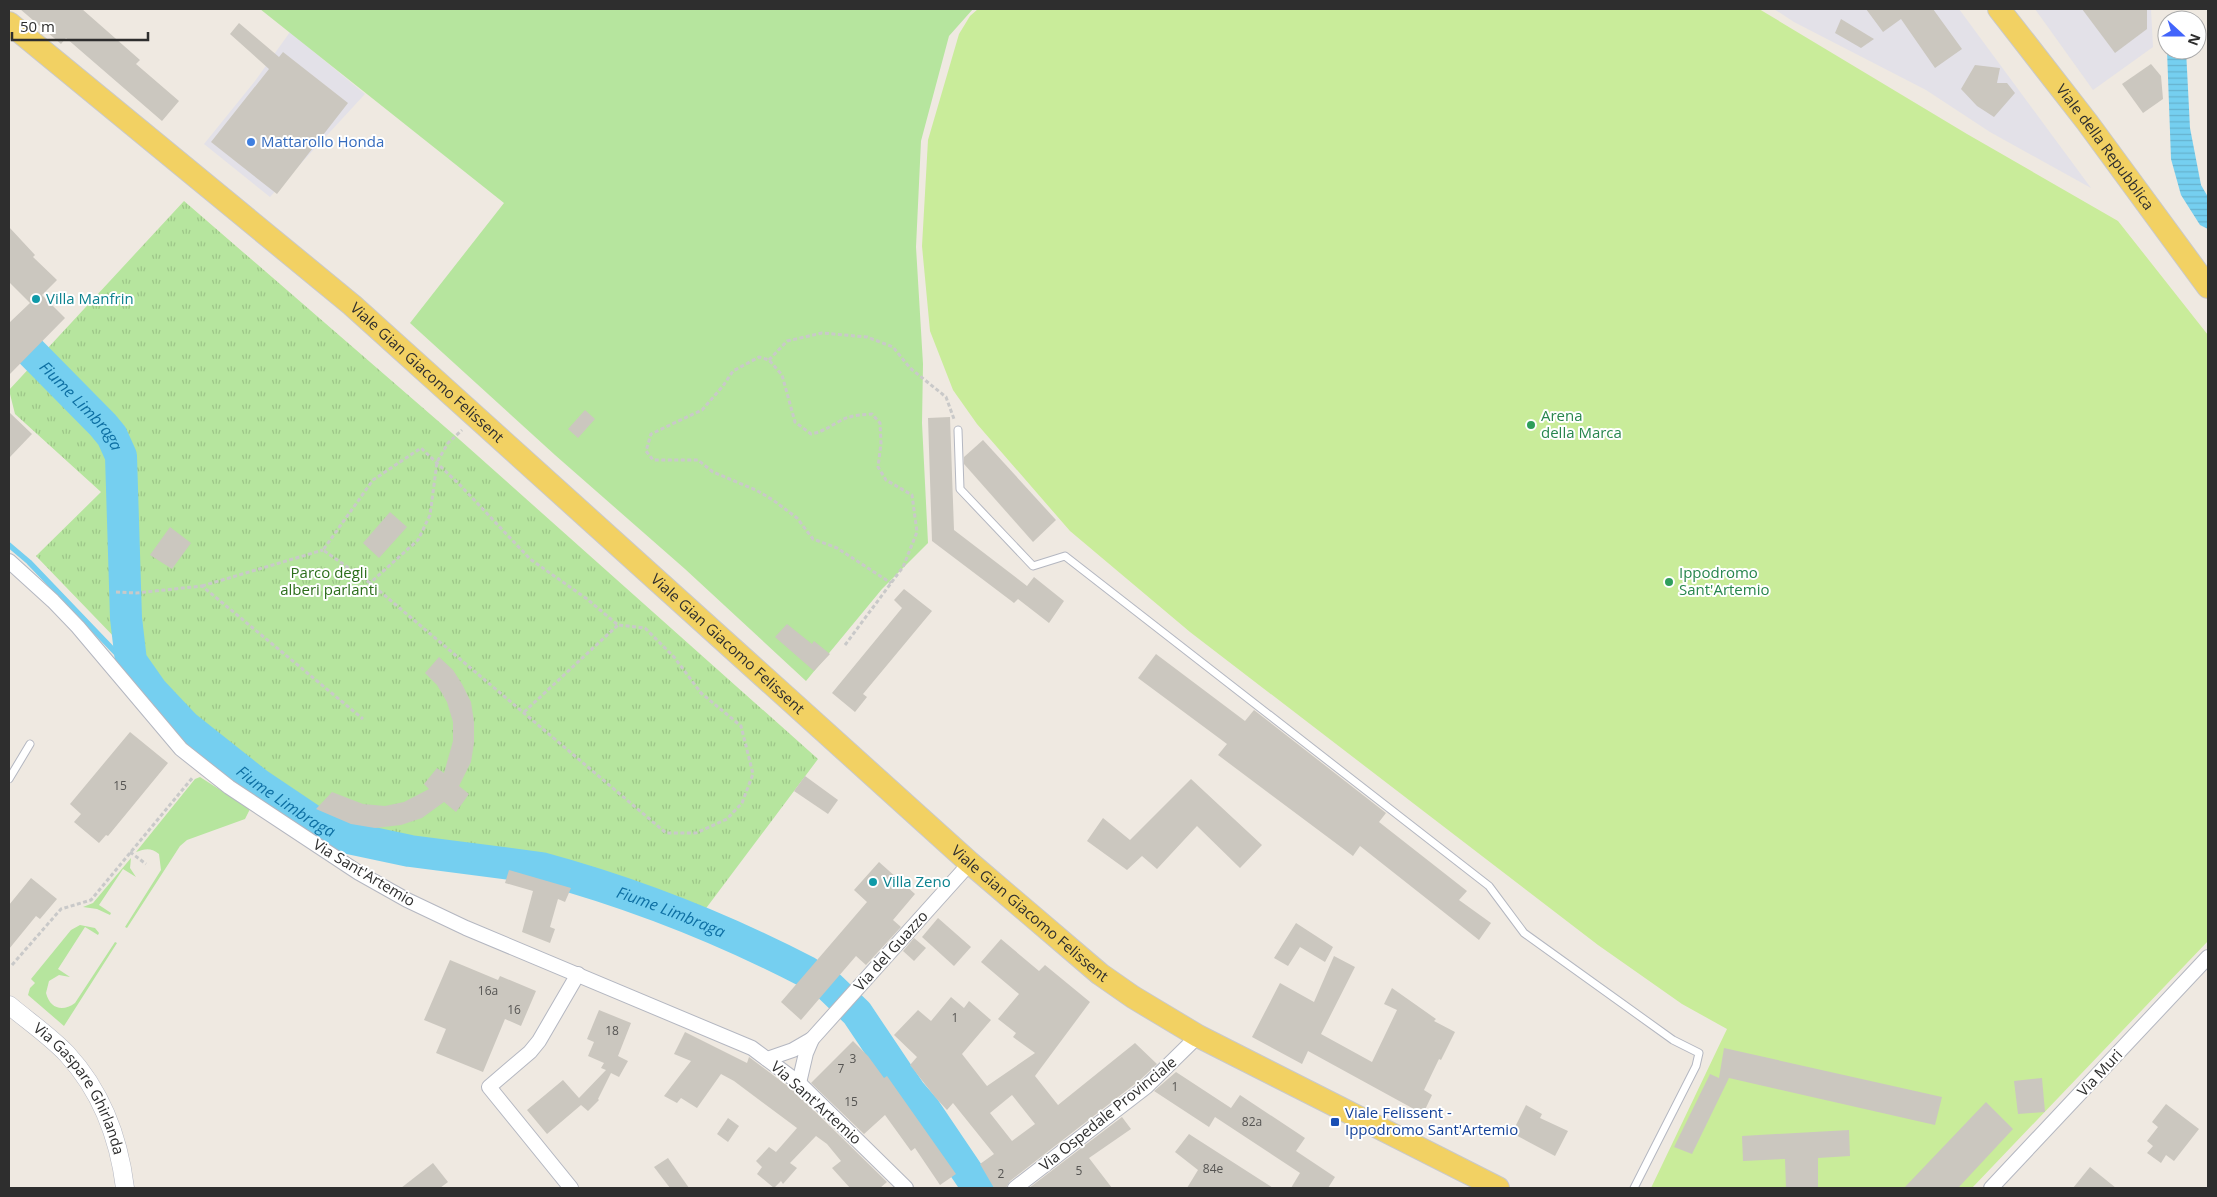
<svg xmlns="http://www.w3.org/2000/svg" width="2217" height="1197" font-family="'Open Sans',sans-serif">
  <defs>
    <pattern id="park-tufts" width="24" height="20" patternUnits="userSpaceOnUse" patternTransform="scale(1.25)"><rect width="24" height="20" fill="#b6e59e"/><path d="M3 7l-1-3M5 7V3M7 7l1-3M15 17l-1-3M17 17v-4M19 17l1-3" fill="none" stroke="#9dc588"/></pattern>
    <pattern id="water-rules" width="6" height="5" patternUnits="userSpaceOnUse" patternTransform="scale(1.25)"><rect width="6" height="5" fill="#75cff0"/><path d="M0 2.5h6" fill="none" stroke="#66b2ce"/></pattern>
  </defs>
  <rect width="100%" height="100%" fill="#efe9e1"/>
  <g fill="#e3e1e8">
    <path d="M1774,9h185l132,179 -101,-56 -64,-42 -132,-68z"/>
    <path d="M2035,9h116l2,38 -60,43z"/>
    <path d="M290,32l75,62 -95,103 -66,-53 51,-63z"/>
  </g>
  <g fill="#b6e59e">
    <path d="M260,9h713l-24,27 -28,105 -5,106 7,117 -1,59 6,120 -46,46 -76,92 -121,-112 -130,-114 -145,-132 94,-120z"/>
    <path d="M200,777l50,32 -5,10 -58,21 -7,6 -53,82 -2,-1 36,-57 -2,-16c-9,-7 -14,-5 -23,-2l59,-73z"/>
    <path d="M131,858l-1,10 6,9 -13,-8 -24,36 12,8 -1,2 -13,-6 -14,-2 10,-4z"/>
    <path d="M80,925l15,3 4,5 -1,2 -13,-8 -27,42 12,8 -11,-2 -10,6 -3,12c4,16 17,19 29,10l40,-61 2,1 -53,83 -36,-31 2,-7 5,-5 -4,-4 40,-49z"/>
  </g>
  <path fill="url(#park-tufts)" d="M184,201l276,239 358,319 -114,152 -49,-19 -110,-29 -147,-20 -41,-9 -26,-9 -132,-99 -36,-38 -26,-34 -18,-12 -83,-86 65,-64 -86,-78 -6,-24z"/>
  <path fill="#c9ec9a" d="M978,9h781l208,125 151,87 90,114v606l-236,247h-321l76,-159 -45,-25 -84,-59 -408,-313 -120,-101 -93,-107 -24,-34 -23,-59 -8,-85 6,-106 31,-106 11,-18z"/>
  <path fill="url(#water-rules)" d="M2167,50h19l4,78 11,57 7,12v32l-8,-4 -19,-30 -10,-36z"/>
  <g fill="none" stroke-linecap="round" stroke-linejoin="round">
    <path stroke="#75cff0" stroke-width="5.5" d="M9,545l20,17 90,94 12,5"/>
    <g stroke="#75cff0" stroke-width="32">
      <path id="s1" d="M31,352l72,73 9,11 9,20 5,162 5,43 21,30 33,35 73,58 61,41 25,12 66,14 131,17c92,25 181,60 266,104"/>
      <path d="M830,987l27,26 53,79 14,16 54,80"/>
    </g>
  </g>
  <g fill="#cbc7bf" fill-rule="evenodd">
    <path d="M20,9h62l58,51 -4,4 43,37 -17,20 -96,-83 -5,6z"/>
    <path d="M1866,9h67l29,40 -27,19 -34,-49 -18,13z"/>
    <path d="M2082,9h65v20l-32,24z"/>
    <path d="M1841,19l33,20 -13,9 -26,-15z"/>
    <path d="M239,23l40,34 4,-5 65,51 -71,91 -66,-52 58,-73 -39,-35z"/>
    <path d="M2151,64l10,12 2,23 -20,14 -21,-29z"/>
    <path d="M1975,65l25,3 -3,15h10l8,10 -21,24 -17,-11 -16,-17z"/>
    <path d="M9,227l26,28 -2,2 24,23 -15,15 23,23 -56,57v-52l21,-20 -21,-21z"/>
    <path d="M585,410l10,9 -17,19 -10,-9z"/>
    <path d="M9,412l23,22 -23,24z"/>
    <path d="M950,417l4,113 73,56 7,-9 30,24 -15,22 -31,-24 -4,4 -82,-62 -4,-123z"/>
    <path d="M983,440l73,80 -23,22 -69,-78v-7z"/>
    <path d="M390,512l17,15 -28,31 -16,-15z"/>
    <path d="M170,527l21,16 -19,26 -22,-14z"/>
    <path d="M904,589l28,22 -69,83 4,3 -12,15 -23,-19 70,-85 -8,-8z"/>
    <path d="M787,624l25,20 2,-3 16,13 -16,17 -39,-34z"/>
    <path d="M1156,654l89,67 9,-11 132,103 -7,9 88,69 -8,9 32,23 -12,17 -119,-94 -7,10 -135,-101 9,-11 -89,-66z"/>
    <path d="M439,657l14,13 9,14 9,18 3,20v21l-3,19 -12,24 10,8 -13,18 -12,-10 -22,16 -21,7 -26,3 -24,-4 -35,-15 16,-17 31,12 22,2 19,-4 25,-13 -5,-5 13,-16 7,5 9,-32v-19l-6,-20 -10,-17 -12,-12z"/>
    <path d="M130,732l38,31 -60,73 -2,-1 -7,8 -25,-21 7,-8 -11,-10z"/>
    <path d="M805,776l33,24 -10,14 -34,-23z"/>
    <path d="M1191,779l71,66 -22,23 -43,-42 -40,43 -15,-13 -15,14 -40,-29 16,-23 27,22z"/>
    <path d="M879,862l36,32 -22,26 8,7 -35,38 -10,-9 -55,64 -20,-18 86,-100 -13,-12z"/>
    <path d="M509,870l62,18 -6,14 -7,-3 -8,28 5,2 -5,14 -28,-11 11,-41 -28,-8z"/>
    <path d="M31,878l26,21 -17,20 -4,-3 -27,33v-44z"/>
    <path d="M938,918l33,29 -17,19 -32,-29z"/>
    <path d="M1296,923l37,24 -8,15 -25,-15 -12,19 -14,-8z"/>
    <path d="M914,938l12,10 -12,13 -11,-10z"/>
    <path d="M1001,939l38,32 6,-6 45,37 -55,74 23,29 77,-62 22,21 -17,16 -130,101 -4,7h-12l-14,-24 14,-10 -41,-51 -6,7 -12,-13 -25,-32 7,-8 -23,-22 24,-25 13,11 20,-24 13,11 5,-7 22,19 -29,34 25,32 48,-33 -22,-16 3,-4 -18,-14 21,-25 -38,-32zM1012,1095l23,29 -23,17 -22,-28z"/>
    <path d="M1334,956l21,11 -34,67 51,28 25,-52 -13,-6 8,-16 44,31 -2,2 21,11 -14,28 -2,-1 -15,31 8,5 -9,19 -115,-63 -6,13 -50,-27 28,-54 34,19z"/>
    <path d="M450,960l48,20 2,-4 36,15 -15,35 -16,-7 -22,53 -47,-19 10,-24 -22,-9z"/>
    <path d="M599,1010l32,13 -13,33 10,5 -9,16 -8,-4 -13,26 1,1 -11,11 -7,-6 -34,29 -20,-24 36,-30 16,18 27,-28 -5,-2 3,-5 -16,-7 6,-14 -7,-3z"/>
    <path d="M685,1032l62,31 2,-6 44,33 94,92 -7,6h-30l-18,-20 9,-7 -14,-17 -11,-8 -26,27 7,5 -14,16 -2,-3 -7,7 -17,-14 5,-7 -6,-6 13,-14 7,5 21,-24 -63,-47 -13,-7 -24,34 -16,-10 -4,5 -13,-7 27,-35 -17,-7z"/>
    <path d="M853,1041l15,15 16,22 3,-2 69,98 -16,11 -25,-37 -4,3 -26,-36 -21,19 -53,-51z"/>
    <path d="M1724,1048l218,49 -7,28 -206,-47 -37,76 -18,-7 36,-73 9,4z"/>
    <path d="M1176,1072l55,36 9,-13 65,43 -9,13 39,26 -7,11h-37l9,-15 -85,-56 -6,10 -55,-36z"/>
    <path d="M2042,1078l3,34 -27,2 -4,-33z"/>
    <path d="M1986,1102l27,27 -55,59h-54z"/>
    <path d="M2166,1104l33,25 -25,32 -8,-6 -5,8 -14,-10 6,-7 -6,-5 11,-14 -6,-5z"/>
    <path d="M1526,1105l16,9 -2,4 28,13 -13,25 -43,-23z"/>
    <path d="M1122,1117l9,12 -42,29 23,30h-83z"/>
    <path d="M728,1118l11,8 -11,16 -11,-8z"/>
    <path d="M1849,1130l1,26 -32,2v30h-32l-1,-29 -42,2 -1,-25z"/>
    <path d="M1189,1134l84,54h-86l11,-18 -23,-18z"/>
    <path d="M668,1158l21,30h-19l-16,-21z"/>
    <path d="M433,1163l15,19 -8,6h-39z"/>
    <path d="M2090,1167l26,21h-43z"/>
  </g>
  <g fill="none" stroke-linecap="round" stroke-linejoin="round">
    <defs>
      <g id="service">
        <path d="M958,430l2,59 73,77 32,-10 424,330 35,47 149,107 26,13 -3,13 -62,122"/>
        <path d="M9,779l21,-35"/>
      </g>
      <g id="minor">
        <path d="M9,561l44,40 25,26 103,122 48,38 130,86 48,27 59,28 286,120 47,35 107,105"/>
        <path d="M812,1039l158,-176"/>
        <path d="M767,1059l26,-9 19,-11 -6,14 -7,30"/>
        <path d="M571,1188l-82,-101 41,-35 9,-11 39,-67"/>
        <path d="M1015,1188l131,-101 52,-51"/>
        <path d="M1991,1188l217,-231"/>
      </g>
      <g id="tertiary">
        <path id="s2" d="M9,1005c19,16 41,31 58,49 34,37 52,85 58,134"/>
      </g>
      <g id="primary">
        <path id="s3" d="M1999,9l88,113 121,165"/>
        <path id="s4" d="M9,23l343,282 618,558 130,111 33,23 65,39 300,152"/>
      </g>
    </defs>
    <use href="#service" stroke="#b4b7c1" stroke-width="9"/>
    <use href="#minor" stroke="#b4b7c1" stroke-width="16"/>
    <use href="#tertiary" stroke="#b4b7c1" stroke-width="19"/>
    <use href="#primary" stroke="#c9c9c9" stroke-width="24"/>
    <g stroke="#c9c9c9" stroke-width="3" stroke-dasharray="4 2.5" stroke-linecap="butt">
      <path d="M769,360l18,-19 35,-8 45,4 26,10 17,21 36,29 8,22"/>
      <path d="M370,583l-47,-33 50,-70 48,-32 39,37 70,74 57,40 31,26 27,3 29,29 27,36 40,33 12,48 -11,29 -15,16 -31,14h-30l-296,-250 48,-43 12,-25 7,-53 11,-19 14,-13"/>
      <path d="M202,586l121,-36"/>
      <path d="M116,592l20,1 66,-7 161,133"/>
      <path d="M845,645l58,-78 14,-35 -5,-37 -26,-15 -8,-13 3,-24 -1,-20 -8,-9c-11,1 -22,1 -32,7 -10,5 -17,11 -29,13l-16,-12 -13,-47 -13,-15 -10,-3 -26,14 -10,15 -21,24 -51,24 -5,17 7,9h45l15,12 43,18 17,10 24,18 16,21 24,9 54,35"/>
      <path d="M524,712l94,-87"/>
      <path d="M130,852l16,12"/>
      <path d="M12,965l49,-56 30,-9 102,-123"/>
    </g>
    <use href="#service" stroke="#fff" stroke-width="7"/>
    <use href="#minor" stroke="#fff" stroke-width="14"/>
    <use href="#tertiary" stroke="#fff" stroke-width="18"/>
    <use href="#primary" stroke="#f2d163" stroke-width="22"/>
  </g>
  <circle fill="#3f7fe0" stroke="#fff" stroke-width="2" cx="251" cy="142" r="5"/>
  <g fill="#0f9aa8" stroke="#fff" stroke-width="2">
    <circle cx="36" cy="299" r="5"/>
    <circle cx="873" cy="882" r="5"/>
  </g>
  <g fill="#2e9e5b" stroke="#fff" stroke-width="2">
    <circle cx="1531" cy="425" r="5"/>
    <circle cx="1669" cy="582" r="5"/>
  </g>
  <rect fill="#1a4fb4" stroke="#fff" stroke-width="2" x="1330" y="1117" width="10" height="10" rx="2.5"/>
  <g text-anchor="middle" stroke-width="4" stroke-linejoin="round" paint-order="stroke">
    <g font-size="12" fill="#555452">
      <text x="120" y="790">15</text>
      <text x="488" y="995">16a</text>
      <text x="514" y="1014">16</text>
      <text x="955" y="1022">1</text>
      <text x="612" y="1035">18</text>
      <text x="853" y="1063">3</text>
      <text x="841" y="1073">7</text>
      <text x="1175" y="1091">1</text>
      <text x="851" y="1106">15</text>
      <text x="1252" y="1126">82a</text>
      <text x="1213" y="1173">84e</text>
      <text x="1079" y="1175">5</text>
      <text x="1001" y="1178">2</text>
    </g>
    <g font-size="15" fill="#366cbe" stroke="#fff" text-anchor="start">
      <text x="261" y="147">Mattarollo Honda</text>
    </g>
    <g font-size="15" fill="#2e2e2e" stroke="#fff">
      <text dy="5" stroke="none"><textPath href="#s3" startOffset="174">Viale della Repubblica</textPath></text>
      <text dy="5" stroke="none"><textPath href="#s4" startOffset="545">Viale Gian Giacomo Felissent</textPath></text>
      <text dy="5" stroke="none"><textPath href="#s4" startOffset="950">Viale Gian Giacomo Felissent</textPath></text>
      <text transform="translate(364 873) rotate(31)" y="5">Via Sant'Artemio</text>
      <text dy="5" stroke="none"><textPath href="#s4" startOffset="1355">Viale Gian Giacomo Felissent</textPath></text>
      <text transform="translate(891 951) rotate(-48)" y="5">Via del Guazzo</text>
      <text transform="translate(2100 1073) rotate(-47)" y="5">Via Muri</text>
      <text dy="5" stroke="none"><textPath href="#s2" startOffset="112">Via Gaspare Ghirlanda</textPath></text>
      <text transform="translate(816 1103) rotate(42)" y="5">Via Sant'Artemio</text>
      <text transform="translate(1108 1114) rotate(-39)" y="5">Via Ospedale Provinciale</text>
    </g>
    <g font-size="15" fill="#0d838f" stroke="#fff" text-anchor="start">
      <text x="46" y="304">Villa Manfrin</text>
      <text x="883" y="887">Villa Zeno</text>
    </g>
    <g font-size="15" fill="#27864d" stroke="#fff" text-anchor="start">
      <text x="1541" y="421">Arena<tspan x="1541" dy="17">della Marca</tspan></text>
      <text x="1679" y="578">Ippodromo<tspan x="1679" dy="17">Sant'Artemio</tspan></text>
    </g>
    <g font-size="15" fill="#2c6e1b" stroke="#fff">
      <text x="329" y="578">Parco degli<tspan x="329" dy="17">alberi parlanti</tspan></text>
    </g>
    <g font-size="15" fill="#164399" stroke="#fff" text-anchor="start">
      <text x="1345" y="1118">Viale Felissent -<tspan x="1345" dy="17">Ippodromo Sant'Artemio</tspan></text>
    </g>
    <g font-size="16" font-style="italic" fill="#0d6fa3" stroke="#fff">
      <text dy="6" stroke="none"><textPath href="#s1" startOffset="74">Fiume Limbraga</textPath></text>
      <text dy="6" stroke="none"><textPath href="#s1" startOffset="555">Fiume Limbraga</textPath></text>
      <text dy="6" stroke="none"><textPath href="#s1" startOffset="960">Fiume Limbraga</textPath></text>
    </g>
  </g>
  <rect width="2217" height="1197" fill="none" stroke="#2e2e2e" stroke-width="20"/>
  <g transform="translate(2182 35) rotate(111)"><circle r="24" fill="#ffffff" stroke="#ababab"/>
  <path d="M0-4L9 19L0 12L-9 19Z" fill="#4264fb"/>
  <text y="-8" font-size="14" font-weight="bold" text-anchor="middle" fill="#2e2e2e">N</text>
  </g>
  <path d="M12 32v8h136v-8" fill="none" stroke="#2e2e2e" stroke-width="2.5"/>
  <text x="20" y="32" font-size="15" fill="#2e2e2e" stroke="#ffffff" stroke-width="4" paint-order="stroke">50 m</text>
</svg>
